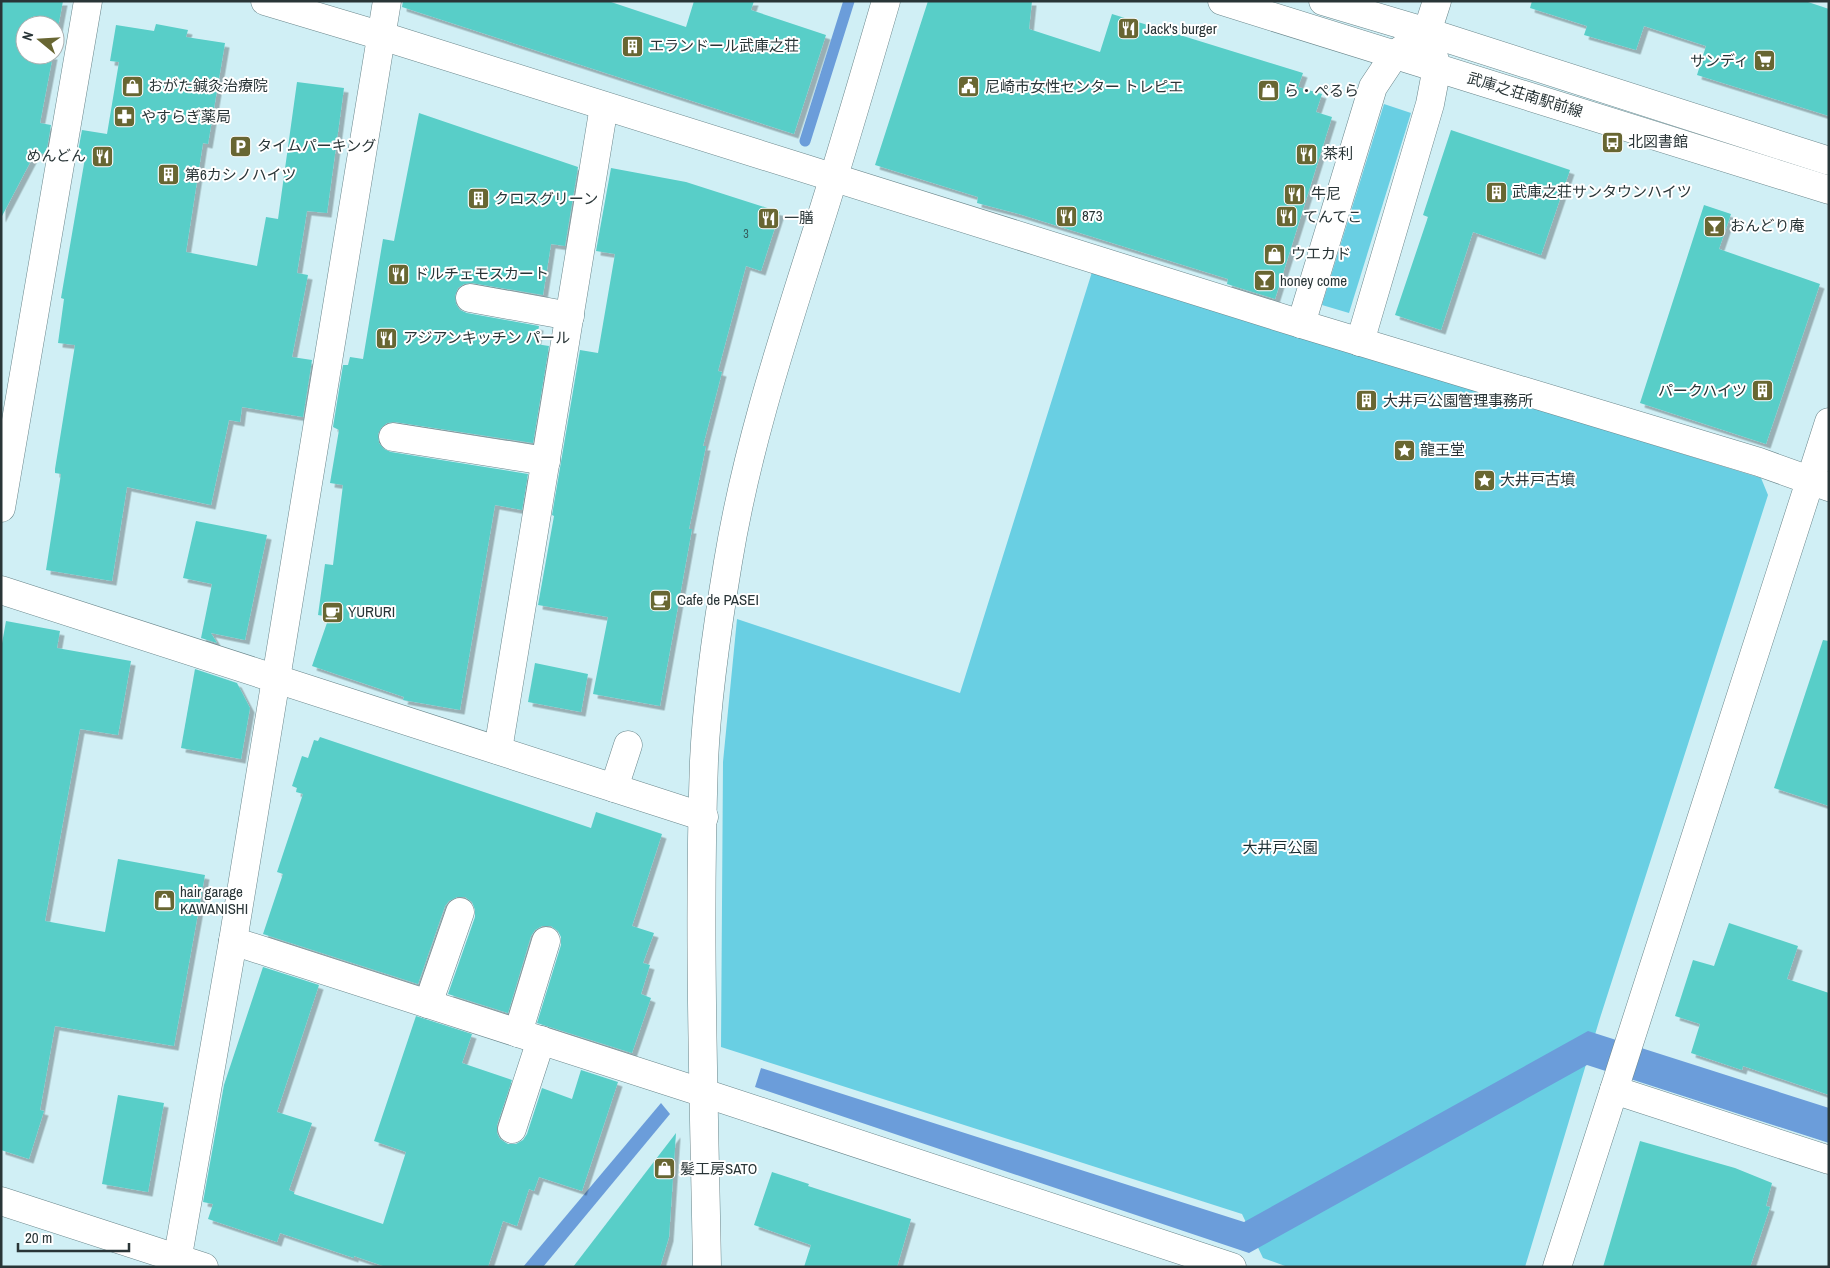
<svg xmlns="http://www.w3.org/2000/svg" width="1830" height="1268" font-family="'Archivo Narrow','Noto Sans JP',sans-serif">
  <defs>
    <filter id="shadow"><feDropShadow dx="4.5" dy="4.5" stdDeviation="0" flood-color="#0004"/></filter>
  </defs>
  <rect width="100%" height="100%" fill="#d0eff5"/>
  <g fill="#69cfe3">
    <path d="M1384,104l27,9 -62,200 -27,-8z"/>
    <path d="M1092,272l669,206 7,17 -168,523 -75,249h-237l-25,-9 -21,-44 -521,-167 2,-285 14,-143 223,74z"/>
  </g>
  <g fill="#6b9dda">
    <path d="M1588,1031l241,77v35l-242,-78 -338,188 -494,-166 6,-19 483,154z"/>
    <path d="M661,1103l9,11 -127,153h-20z"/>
  </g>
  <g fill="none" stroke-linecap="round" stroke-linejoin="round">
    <path stroke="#6b9dda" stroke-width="11" d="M805,141l44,-140"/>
  </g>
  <g fill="#59cec8" filter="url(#shadow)">
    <path d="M1,1h62l-8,42v-18h-30v30h28l-13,68 11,2 -5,29 -11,-1 -34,65z"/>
    <path d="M403,1h205l78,26 8,-26h60l-3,9 75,25 -32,99 -392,-127z"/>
    <path d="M928,1h104l-3,28 71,23 12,-38 191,59 -5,14 24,7 -6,18 16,5 -57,182 -48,-15 1,-5 -209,-65 -42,-11 1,-6 -103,-32z"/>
    <path d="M1532,1h273l24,8v107l-132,-41 9,-29 -62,-20 -8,24 -52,-15 3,-9 -57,-18z"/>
    <path d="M156,24l32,6 -2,7 39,6 -17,101 -5,-1 -17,109 71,14 9,-49 12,2 19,-137 47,6 -17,125 -20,-2 -10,62 11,2 -16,82 20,3 -9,57 -61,-10 -2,15 -11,-2 -18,85 -84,-18 -15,94 -66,-11 15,-96 -6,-1v-4l20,-124 -17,-2 6,-44 -3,-1 24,-140 -8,-1 5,-27 25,4 12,-72 -9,-1 6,-36 38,6z"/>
    <path d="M419,113l159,54 -13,79 -14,-2 -8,51 -71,-12 -8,1 -6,4 -3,8 1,8 4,6 7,3 72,13 -3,18 13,2 -16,97 -138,-21 -8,1 -6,5 -3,6 1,9 5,6 7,3 137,22 -6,36 -27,-5 -35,205 -57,-10 1,-3 -92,-31 17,-49 -11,-2 7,-51 8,1 10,-80 -13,-2 9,-53 -6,-3 10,-62h5l2,-8 13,2 20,-120 11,2z"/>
    <path d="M1451,130l119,40 -29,85 -68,-23 -32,98 -46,-15 33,-98 -5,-2z"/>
    <path d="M611,168l75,14 94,30 -19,59 -15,-5 -28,105 4,1 -19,74h3l-17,83h3l-32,177 -67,-12 15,-77 -70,-12 16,-89 -2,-1 28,-165 18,3 17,-99 -19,-3z"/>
    <path d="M1704,205l27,9 -12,35 101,35 -54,160 -126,-41z"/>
    <path d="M196,521l71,14 -22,105 -34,-7 6,10 -16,-5 11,-54 -29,-6z"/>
    <path d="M6,621l54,10 -3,17 74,13 -13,74 -38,-6 -35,192 60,11 13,-73 87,16 -31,171 -119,-20 -15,84 4,1 -15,48 -28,-9v-501z"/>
    <path d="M1823,640l6,1v165l-55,-18z"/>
    <path d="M535,663l53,11 -7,38 -53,-10z"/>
    <path d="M195,669l42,14 13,25 -9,51 -60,-11z"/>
    <path d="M320,737l271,91 5,-16 66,22 -30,92 22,7 -11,30 7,2 -9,29 10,4 -19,55 -95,-30 24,-78v-8l-3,-6 -7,-5h-9l-7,4 -4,6 -23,77 -60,-19 27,-77v-7l-3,-8 -7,-5h-8l-8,4 -4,5 -27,78 -155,-50 20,-60 -6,-2 26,-78 -7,-2 1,-4 -5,-2 10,-30 6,2 6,-18 4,1z"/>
    <path d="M1729,923l69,23 -11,33 42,14v102l-86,-29 -1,4 -51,-17 9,-29 -25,-8 18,-56 21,6z"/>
    <path d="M263,967l56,18 -42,127 35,11 -23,67 5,2v2l89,30 23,-72 -32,-11 42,-125 56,18 -10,29 50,17 -15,45v8l3,6 8,5h8l7,-4 4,-6 15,-46 30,11 9,-29 37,12 -36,109 -43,-14 -5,14 -5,-2 -12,37 -14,-5 -15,46h-102l-32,-11v2l-74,-25 -3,9 -69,-23 5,-15 -10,-2 21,-117z"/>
    <path d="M118,1095l46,8 -16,89 -46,-8z"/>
    <path d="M676,1133l-7,104 -9,30h-87z"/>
    <path d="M1640,1141l95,27 37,15 -6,23 4,1 -20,60h-147z"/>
    <path d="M772,1172l37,12 -1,2 103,33 -14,48h-93l7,-22 -57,-20z"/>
  </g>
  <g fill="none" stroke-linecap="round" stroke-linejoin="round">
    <defs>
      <g id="minor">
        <path d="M265,1l117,35 919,288 458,138 70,25"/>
        <path d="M1222,1l607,189"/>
        <path d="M1323,1l104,31 402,129"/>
        <path d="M470,298l100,18"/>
        <path d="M1301,324l72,-237 22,-33 32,-22 10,-31"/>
        <path d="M1360,342l70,-238 7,-37 -5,-16"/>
        <path d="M393,437l153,24"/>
        <path d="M1,508l87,-507"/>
        <path d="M1,590l703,227"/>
        <path d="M498,750l106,-644"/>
        <path d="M614,788l14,-43"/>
        <path d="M233,941l471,152 528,174"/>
        <path d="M428,1004l32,-92"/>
        <path d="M518,1033l28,-92"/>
        <path d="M1614,1090l215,70"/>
        <path d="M512,1129l29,-89"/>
        <path d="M1,1201l203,66"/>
        <path d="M176,1267l57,-326 154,-940"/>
        <path d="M707,1267c-3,-168 -9,-337 -3,-506 3,-66 13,-133 24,-199 18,-111 53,-218 87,-325 25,-78 48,-157 71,-236"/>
        <path d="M1557,1267l272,-845"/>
      </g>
    </defs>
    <use href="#minor" stroke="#6a868b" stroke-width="29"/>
    <use href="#minor" stroke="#fff" stroke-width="28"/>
  </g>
  <defs>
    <symbol id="restaurant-square" viewBox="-11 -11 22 22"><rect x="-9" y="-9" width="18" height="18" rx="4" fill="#686632" stroke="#fff"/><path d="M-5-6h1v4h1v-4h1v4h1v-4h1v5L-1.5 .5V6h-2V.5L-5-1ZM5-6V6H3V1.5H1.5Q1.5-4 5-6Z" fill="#fff"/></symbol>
    <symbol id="building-square" viewBox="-11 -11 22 22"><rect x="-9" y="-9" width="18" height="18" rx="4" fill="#686632" stroke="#fff"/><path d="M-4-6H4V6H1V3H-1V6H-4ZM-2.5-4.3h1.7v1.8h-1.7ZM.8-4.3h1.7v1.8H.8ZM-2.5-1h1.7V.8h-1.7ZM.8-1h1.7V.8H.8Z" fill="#fff"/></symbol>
    <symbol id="supermarket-square" viewBox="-11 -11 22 22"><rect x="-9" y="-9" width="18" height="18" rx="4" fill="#686632" stroke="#fff"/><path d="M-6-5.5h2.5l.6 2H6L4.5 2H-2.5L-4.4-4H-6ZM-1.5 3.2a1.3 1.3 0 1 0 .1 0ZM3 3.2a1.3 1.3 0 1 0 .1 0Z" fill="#fff"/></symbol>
    <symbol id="shop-square" viewBox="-11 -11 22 22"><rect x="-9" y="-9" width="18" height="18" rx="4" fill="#686632" stroke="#fff"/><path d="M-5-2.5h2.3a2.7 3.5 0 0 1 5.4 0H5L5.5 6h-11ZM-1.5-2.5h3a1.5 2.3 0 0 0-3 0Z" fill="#fff"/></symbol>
    <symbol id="civic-square" viewBox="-11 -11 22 22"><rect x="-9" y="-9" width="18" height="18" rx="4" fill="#686632" stroke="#fff"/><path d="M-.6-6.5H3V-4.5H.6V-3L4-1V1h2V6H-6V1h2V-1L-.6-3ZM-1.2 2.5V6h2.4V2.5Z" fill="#fff"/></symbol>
    <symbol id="pharmacy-square" viewBox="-11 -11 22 22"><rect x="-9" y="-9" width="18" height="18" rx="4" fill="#686632" stroke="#fff"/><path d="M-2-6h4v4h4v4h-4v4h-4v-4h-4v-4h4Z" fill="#fff"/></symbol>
    <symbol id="bus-square" viewBox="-11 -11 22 22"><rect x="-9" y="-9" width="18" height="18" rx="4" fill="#686632" stroke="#fff"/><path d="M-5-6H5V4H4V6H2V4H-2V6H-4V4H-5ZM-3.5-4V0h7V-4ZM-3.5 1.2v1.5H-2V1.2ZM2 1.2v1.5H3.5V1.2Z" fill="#fff"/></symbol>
    <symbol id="parking-square" viewBox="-11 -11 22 22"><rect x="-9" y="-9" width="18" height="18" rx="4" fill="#686632" stroke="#fff"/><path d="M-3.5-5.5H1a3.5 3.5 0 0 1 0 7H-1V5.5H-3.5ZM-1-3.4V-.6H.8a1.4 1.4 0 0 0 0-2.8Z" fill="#fff"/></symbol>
    <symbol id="bar-square" viewBox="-11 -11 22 22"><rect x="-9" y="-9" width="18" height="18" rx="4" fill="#686632" stroke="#fff"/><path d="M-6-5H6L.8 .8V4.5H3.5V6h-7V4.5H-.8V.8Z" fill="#fff"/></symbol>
    <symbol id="sight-square" viewBox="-11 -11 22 22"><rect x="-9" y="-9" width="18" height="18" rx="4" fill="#686632" stroke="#fff"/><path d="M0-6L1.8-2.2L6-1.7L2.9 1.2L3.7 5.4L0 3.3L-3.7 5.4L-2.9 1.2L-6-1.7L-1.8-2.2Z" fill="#fff"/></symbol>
    <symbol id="cafe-square" viewBox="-11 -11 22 22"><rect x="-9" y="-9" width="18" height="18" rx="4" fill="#686632" stroke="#fff"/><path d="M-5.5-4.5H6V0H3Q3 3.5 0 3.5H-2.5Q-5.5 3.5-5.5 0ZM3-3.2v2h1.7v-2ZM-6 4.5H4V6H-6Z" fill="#fff"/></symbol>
  </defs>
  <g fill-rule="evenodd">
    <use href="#restaurant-square" x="1116" y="16" width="25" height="25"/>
    <use href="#building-square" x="620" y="34" width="25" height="25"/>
    <use href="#supermarket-square" x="1752" y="48" width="25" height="25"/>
    <use href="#shop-square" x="120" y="74" width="25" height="25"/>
    <use href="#civic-square" x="956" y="74" width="25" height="25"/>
    <use href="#shop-square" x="1256" y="78" width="25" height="25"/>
    <use href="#pharmacy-square" x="112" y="104" width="25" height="25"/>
    <use href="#bus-square" x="1600" y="130" width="25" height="25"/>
    <use href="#parking-square" x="228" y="134" width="25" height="25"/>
    <use href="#restaurant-square" x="1294" y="142" width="25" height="25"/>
    <use href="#restaurant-square" x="90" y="144" width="25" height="25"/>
    <use href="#building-square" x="156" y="162" width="25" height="25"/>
    <use href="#building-square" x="1484" y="180" width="25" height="25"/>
    <use href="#restaurant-square" x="1282" y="182" width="25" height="25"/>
    <use href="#building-square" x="466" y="186" width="25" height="25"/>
    <use href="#restaurant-square" x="1054" y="204" width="25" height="25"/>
    <use href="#restaurant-square" x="1274" y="204" width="25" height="25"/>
    <use href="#restaurant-square" x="756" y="206" width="25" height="25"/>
    <use href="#bar-square" x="1702" y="214" width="25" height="25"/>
    <use href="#shop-square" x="1262" y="242" width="25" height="25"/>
    <use href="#restaurant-square" x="386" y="262" width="25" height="25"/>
    <use href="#bar-square" x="1252" y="268" width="25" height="25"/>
    <use href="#restaurant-square" x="374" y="326" width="25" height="25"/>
    <use href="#building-square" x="1750" y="378" width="25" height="25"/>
    <use href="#building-square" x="1354" y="388" width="25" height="25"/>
    <use href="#sight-square" x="1392" y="438" width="25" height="25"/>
    <use href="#sight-square" x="1472" y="468" width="25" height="25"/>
    <use href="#cafe-square" x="648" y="588" width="25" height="25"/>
    <use href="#cafe-square" x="320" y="600" width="25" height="25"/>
    <use href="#shop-square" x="152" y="888" width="25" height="25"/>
    <use href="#shop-square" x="652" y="1156" width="25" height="25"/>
  </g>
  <g text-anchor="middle" stroke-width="4" stroke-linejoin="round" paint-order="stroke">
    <g font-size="12" fill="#355b5b">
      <text x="746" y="238">3</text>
    </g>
    <g font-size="15" fill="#293537" stroke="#fff" text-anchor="start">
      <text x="1144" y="34">Jack's burger</text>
      <text x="649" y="51">エランドール武庫之荘</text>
      <text x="1749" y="66" text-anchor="end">サンディ</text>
      <text x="148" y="91">おがた鍼灸治療院</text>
      <text x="985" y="92">尼崎市女性センター トレピエ</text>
      <text x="1284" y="96">ら・ぺるら</text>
      <text x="141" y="122">やすらぎ薬局</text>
      <text x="1628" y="147">北図書館</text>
      <text x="257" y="151">タイムパーキング</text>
      <text x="1323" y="159">茶利</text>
      <text x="86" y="161" text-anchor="end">めんどん</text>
      <text x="185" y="180">第6カシノハイツ</text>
      <text x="1512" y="197">武庫之荘サンタウンハイツ</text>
      <text x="1311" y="199">牛尼</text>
      <text x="494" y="204">クロスグリーン</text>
      <text x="1082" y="221">873</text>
      <text x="1303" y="222">てんてこ</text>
      <text x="784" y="223">一膳</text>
      <text x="1730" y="231">おんどり庵</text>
      <text x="1291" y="259">ウエカド</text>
      <text x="414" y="279">ドルチェモスカート</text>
      <text x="1280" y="286">honey come</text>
      <text x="403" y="343">アジアンキッチン パール</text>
      <text x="1747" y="396" text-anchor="end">パークハイツ</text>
      <text x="1383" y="406">大井戸公園管理事務所</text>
      <text x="1420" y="455">龍王堂</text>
      <text x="1500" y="485">大井戸古墳</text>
      <text x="677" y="605">Cafe de PASEI</text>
      <text x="348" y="617">YURURI</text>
      <text x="180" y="897">hair garage<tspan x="180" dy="17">KAWANISHI</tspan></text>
      <text x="680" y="1174">髪工房SATO</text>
    </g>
    <g font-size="15" fill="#293537" stroke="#fff">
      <text transform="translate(1525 95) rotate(17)" y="5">武庫之荘南駅前線</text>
    </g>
    <g font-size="15" fill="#192e32" stroke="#fff">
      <text x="1280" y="853">大井戸公園</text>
    </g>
  </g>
  <rect width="1830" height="1268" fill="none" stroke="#293537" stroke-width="5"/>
  <g transform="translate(40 40) rotate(288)"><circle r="24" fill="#ffffff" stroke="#a9aeaf"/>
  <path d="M0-4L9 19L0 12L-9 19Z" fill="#686632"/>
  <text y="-8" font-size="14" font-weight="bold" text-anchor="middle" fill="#293537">N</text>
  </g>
  <path d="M18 1243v8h111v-8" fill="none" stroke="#293537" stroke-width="2.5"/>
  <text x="25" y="1243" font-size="15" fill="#293537" stroke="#ffffff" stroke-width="4" paint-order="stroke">20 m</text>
</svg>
